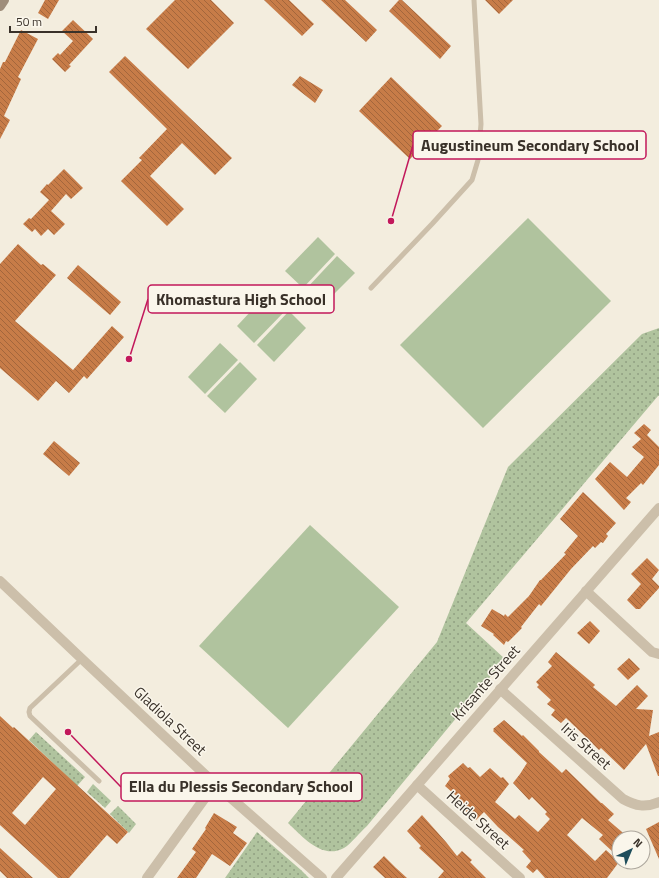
<svg xmlns="http://www.w3.org/2000/svg" width="659" height="878" font-family="'Titillium Web',sans-serif">
  <defs>
    <pattern id="grass-dots" width="8" height="8" patternUnits="userSpaceOnUse"><rect width="8" height="8" fill="#b0c39e"/><path d="M2 2h.1M6 6h.1" fill="none" stroke="#909f81" stroke-width="1.8" stroke-linecap="round"/></pattern>
    <pattern id="building-back-hatch" width="6" height="6" patternUnits="userSpaceOnUse"><rect width="6" height="6" fill="#c77c48"/><path d="M-1 5l2 2M0 0l6 6M5-1l2 2" fill="none" stroke="#a3663c"/></pattern>
  </defs>
  <rect width="100%" height="100%" fill="#f3edde"/>
  <g fill="url(#grass-dots)">
    <path d="M659,328v68h-1l-192,227 39,36 -138,167c-7,6 -16,18 -23,22 -22,12 -41,-11 -56,-25l149,-181 71,-175 134,-133z"/>
    <path d="M36,732l49,45 -8,9 -48,-46z"/>
    <path d="M93,784l18,17 -6,7 -18,-16z"/>
    <path d="M118,806l18,18 -7,9 -19,-19z"/>
    <path d="M257,832l44,38 8,8h-84z"/>
  </g>
  <g fill="#b0c39e">
    <path d="M528,218l83,83 -128,127 -83,-83z"/>
    <path d="M318,237l17,17 -32,34 -18,-17z"/>
    <path d="M337,256l18,17 -33,33 -17,-16z"/>
    <path d="M269,292l18,17 -33,34 -17,-17z"/>
    <path d="M289,311l17,17 -32,34 -17,-17z"/>
    <path d="M220,343l18,17 -33,34 -17,-17z"/>
    <path d="M240,362l17,17 -32,34 -18,-17z"/>
    <path d="M310,525l89,82 -111,121 -89,-82z"/>
  </g>
  <g fill="url(#building-back-hatch)" fill-rule="evenodd">
    <path d="M45,0h14l-11,19 -10,-6z"/>
    <path d="M175,0h36l23,23 -46,46 -42,-40z"/>
    <path d="M264,0h25l25,24 -12,12z"/>
    <path d="M321,0h24l32,30 -11,12z"/>
    <path d="M399,0h3l49,46 -11,13 -51,-48z"/>
    <path d="M485,0h28l-14,14z"/>
    <path d="M73,20l20,19 -24,26 2,1 -6,6 -13,-13 6,-6 2,2 13,-14 -11,-10z"/>
    <path d="M21,30l17,9 -20,38 3,2 -17,37 6,4 -10,19v-70l3,-7h2z"/>
    <path d="M125,56l107,102 -17,17 -33,-32 -32,33 34,33 -17,17 -46,-45 21,-21 -3,-2 28,-29 -58,-57z"/>
    <path d="M300,76l23,14 -8,13 -23,-18z"/>
    <path d="M391,77l51,49 -32,33 -51,-48z"/>
    <path d="M64,169l19,19 -12,11 -5,-5 -15,17 14,13 -11,11 -6,-6 -7,7 -6,-7 -3,3 -9,-8 6,-6 2,1 18,-19 -9,-8 7,-8 1,1z"/>
    <path d="M18,244l23,21 2,-1 13,11 -41,46 58,49 39,-44 12,11 -37,42 -3,-3 -15,17 -13,-12 -18,20 -38,-33v-104z"/>
    <path d="M78,265l43,37 -11,13 -43,-37z"/>
    <path d="M644,424l7,6 -4,5 12,12v18l-16,20 -2,-2 -15,15 5,4 -7,8 -29,-31 15,-17 17,15 17,-20 -12,-10 9,-8 -7,-6z"/>
    <path d="M54,441l26,22 -11,13 -26,-22z"/>
    <path d="M583,492l33,31 -10,11 2,2 -5,7 -2,-1 -6,6 -2,-2 -22,23 -30,37 -2,-2 -18,23 1,1 -14,14 -2,-1 -2,4 -11,-10 1,-1 -13,-8 11,-17 12,7 1,-2 3,3 21,-21 11,-16h1l25,-26 -2,-1 14,-17 -18,-17z"/>
    <path d="M647,558l12,12 -7,9 7,7v2l-19,21h-4l-9,-9 14,-16 -10,-10z"/>
    <path d="M590,621l10,10 -11,13 -12,-11z"/>
    <path d="M556,652l39,33 -2,2 23,19 21,-21 11,11 -12,13 17,1 -4,26 10,-4v44h-1l-12,-32 -22,26 -23,-22 -2,2 -11,-11 -22,-21 -5,5 -10,-8 4,-5 -8,-6 4,-4 -14,-13 2,-2 -3,-3 16,-16 -4,-4z"/>
    <path d="M629,658l11,11 -12,11 -11,-11z"/>
    <path d="M0,716l13,12 1,-1 114,105 -11,12 -10,-9 -38,43h-11l-58,-53zM43,777l13,12 -31,36 -13,-12z"/>
    <path d="M504,720l18,16 1,-1 16,16v1l23,21 4,-4 35,34h1l12,11 -6,6 21,18h-10v8l-6,6 -14,-13 4,-4 -21,-17 -15,17 28,26 11,-11 13,12 -12,16h-62l-8,-9 -4,4 -7,-6 5,-6 -9,-10 2,-1 -26,-23 -14,-15 -8,8 -20,-17 4,-4 -15,-13 5,-7 -2,-3 15,-13 5,5 2,-1 10,10 10,-9 11,10 2,-1 6,7 -14,18 20,17 4,-4 19,17 12,-13 -5,-5 2,-2 -15,-15 -3,3 -16,-17 7,-9 7,-11 -34,-32 1,-1 -1,-1z"/>
    <path d="M214,813l23,14 -4,6 14,10 -17,23 -18,-12 -16,24h-19l19,-26 -4,-3 14,-20 -1,-1z"/>
    <path d="M422,815l24,27 11,14 5,-5 10,9 -2,2 16,16h-48l6,-7 -25,-23 2,-2 -14,-15z"/>
    <path d="M659,822v37l-13,-30z"/>
    <path d="M0,848l33,30h-26l-7,-7z"/>
    <path d="M384,856l12,12 11,10h-22l-12,-11z"/>
  </g>
  <g fill="none" stroke-linecap="round" stroke-linejoin="round">
    <g stroke="#ccbfaa" stroke-width="5">
      <path d="M371,288l61,-64 40,-44 6,-20 3,-36 -7,-124"/>
      <path d="M82,659l-52,49 -1,4 1,4 69,65"/>
    </g>
    <g stroke="#ccbfaa" stroke-width="10">
      <path d="M0,581l82,78 133,125 107,94"/>
      <path d="M586,591l66,61 7,2"/>
      <path d="M500,689l123,110c13,7 22,9 36,3"/>
      <path d="M417,785l103,93"/>
      <path d="M147,878l68,-94"/>
      <path d="M336,878l323,-370"/>
    </g>
    <path stroke="#9f8e7b" stroke-width="10" d="M0,6l4,-6"/>
  </g>
  <g text-anchor="middle" stroke-width="3" stroke-linejoin="round" paint-order="stroke">
    <g font-size="15" fill="#393129" stroke="#faf6eb">
      <text transform="translate(486 683) rotate(-49)" y="5">Krisante Street</text>
      <text transform="translate(170 721) rotate(43)" y="5">Gladiola Street</text>
      <text transform="translate(586 746) rotate(42)" y="5">Iris Street</text>
      <text transform="translate(478 820) rotate(42)" y="5">Heide Street</text>
    </g>
  </g>
  <path fill="none" stroke="#c2185b" stroke-width="1.5" d="M391 221L413 145M129 359L148 299M68 732L121 787"/>
  <g fill="#c2185b" stroke="#faf6eb" stroke-width="1.5">
    <circle cx="391" cy="221" r="4"/>
    <circle cx="129" cy="359" r="4"/>
    <circle cx="68" cy="732" r="4"/>
  </g>
  <g fill="#faf6eb" stroke="#c2185b" stroke-width="1.5">
    <rect x="413" y="131" width="233" height="28" rx="4"/>
    <rect x="148" y="285" width="186" height="28" rx="4"/>
    <rect x="121" y="773" width="241" height="28" rx="4"/>
  </g>
  <g font-size="16" text-anchor="middle" font-weight="bold" fill="#393129">
    <text x="530" y="151">Augustineum Secondary School</text>
    <text x="241" y="305">Khomastura High School</text>
    <text x="241" y="792">Ella du Plessis Secondary School</text>
  </g>
  <g transform="translate(631 850) rotate(44)"><circle r="19" fill="#faf6eb" stroke="#ada79d"/>
  <path d="M0-3L7 15L0 10L-7 15Z" fill="#1e4d5b"/>
  <text y="-6" font-size="11" font-weight="bold" text-anchor="middle" fill="#393129">N</text>
  </g>
  <path d="M10 26v6h86v-6" fill="none" stroke="#393129" stroke-width="2"/>
  <text x="16" y="26" font-size="12" fill="#393129" stroke="#faf6eb" stroke-width="3" paint-order="stroke">50 m</text>
</svg>
